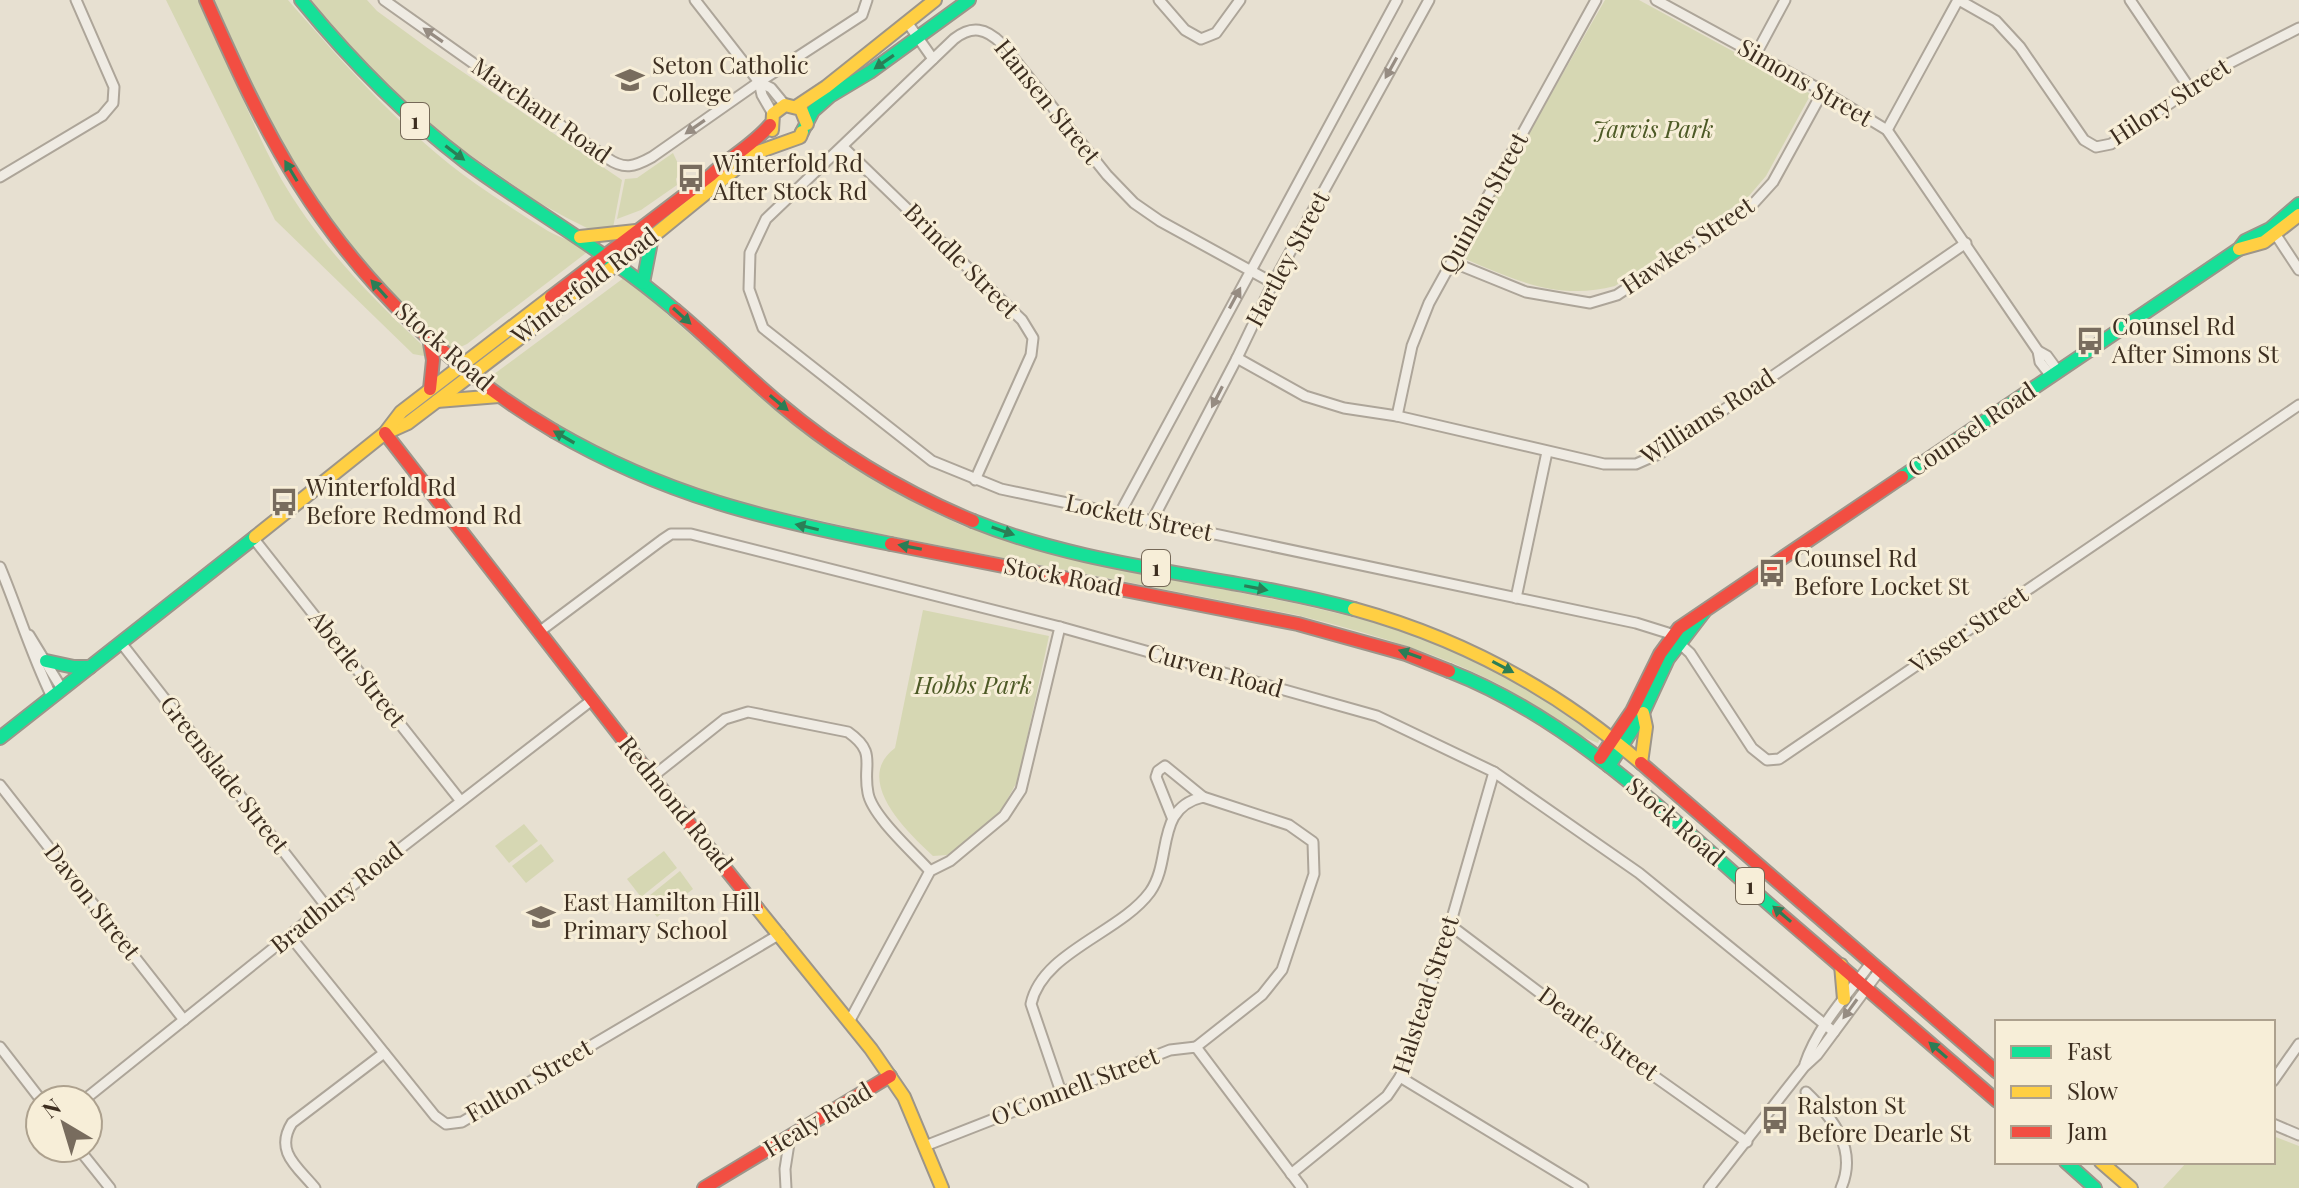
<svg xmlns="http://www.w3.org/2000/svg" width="2299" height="1188" font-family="'Playfair Display',serif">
  <rect width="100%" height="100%" fill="#e7e0d1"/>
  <g fill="#d6d7b3">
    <path d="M166,0h33c23,50 44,102 68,152 35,73 94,136 153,191l5,7 -1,6 -11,-2 -138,-134z"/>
    <path d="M214,0h74c58,66 116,133 188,184 23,16 48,32 72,47 13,7 25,10 38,19v3l-119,91 -13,6c-67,-49 -136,-139 -175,-211 -24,-45 -44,-93 -65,-139z"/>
    <path d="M311,0h56l10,11 52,38 193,131 -9,48 -24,1 -22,-11 -29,-16 -85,-59 -49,-41 -51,-51z"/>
    <path d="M1605,0h34l172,94 -45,82 -18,21 -133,89c-57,15 -100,-6 -152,-28v-10z"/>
    <path d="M673,153l8,17 -5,9 1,6 -36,25 -24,9 8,-40 12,-1z"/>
    <path d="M625,277l168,148 52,38 88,49 30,14 111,34 224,44 76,18 72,25 75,38 79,53 -2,5c-35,-12 -64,-40 -96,-57 -65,-34 -134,-53 -205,-71l-421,-82 -149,-33 -101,-39 -78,-41 -57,-40 -1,-3z"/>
    <path d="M923,610l126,26 -31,144 -16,29 -20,19 -35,27 -14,1c-25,-23 -81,-76 -38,-108z"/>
    <path d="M524,824l14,17 -29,22 -14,-17z"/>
    <path d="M541,844l13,17 -28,22 -14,-17z"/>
    <path d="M664,851l13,17 -36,29 -14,-18z"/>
    <path d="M680,871l13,18 -36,28 -13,-17z"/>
    <path d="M2273,1136l26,10v42h-136l24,-26h86z"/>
  </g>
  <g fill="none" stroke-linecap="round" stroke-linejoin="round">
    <defs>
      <g id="street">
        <path d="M384,0l223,158c17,12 27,9 45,-1l107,-75 103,-67 5,-15"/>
        <path d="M695,0l64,82 12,6 14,17"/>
        <path d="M1159,0l26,30 16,9 15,-6 24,-33"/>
        <path d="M1656,0l167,91 64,39 151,221 2,11 11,14"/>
        <path d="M1959,0l37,21 24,26 64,93 12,7 15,-3 113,-78 75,-38"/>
        <path d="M2130,0l60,89"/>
        <path d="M907,22l26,37"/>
        <path d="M1756,54l29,-54"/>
        <path d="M759,82l3,13 11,19"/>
        <path d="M1887,130l71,-130"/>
        <path d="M843,147l179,173 11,18 -2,17 -56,125"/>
        <path d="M0,177l102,-61 11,-13 1,-16 -38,-87"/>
        <path d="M2272,229l27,41"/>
        <path d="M1452,262l74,30 64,11 27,-8 136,-91 20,-22 50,-91"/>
        <path d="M1273,283l-113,-62 -26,-18 -27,-28 -105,-131c-16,-16 -30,-19 -48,-5l-188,180 -16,34 -1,36 14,39 169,133 69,28 635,134 32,10 22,20 62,95 15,12 12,-1 520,-354"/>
        <path d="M2038,351l9,5 11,15"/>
        <path d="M1237,358l68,38 39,12 53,8 207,48h32l25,-11 305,-210"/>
        <path d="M1397,416l15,-70 17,-43 167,-303"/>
        <path d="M1119,515l278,-515"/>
        <path d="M1152,521l85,-163 36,-75 156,-283"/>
        <path d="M254,539l206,261"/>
        <path d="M0,567c18,43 31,87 52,130"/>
        <path d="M1516,598l31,-146"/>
        <path d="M539,632l123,-92 9,-6h20l369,93 317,89 117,56 145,101 195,159"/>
        <path d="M29,635l33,54"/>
        <path d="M122,644l204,262"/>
        <path d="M652,777l73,-58 23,-7 100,20c30,21 14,32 20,61 4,23 46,60 62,78"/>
        <path d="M0,785l184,235"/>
        <path d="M1172,817l-16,-40 2,-6 7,-5 38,31"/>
        <path d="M1450,925l139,105 158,112"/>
        <path d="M290,936l145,180 11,8 16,-2 318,-188"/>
        <path d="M849,1022l81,-151 20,-10 54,-45 17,-26 39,-163"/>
        <path d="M0,1047l41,53"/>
        <path d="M1805,1064c12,-37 43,-70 66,-101"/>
        <path d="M1400,1077l183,111"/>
        <path d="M2273,1081l26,-37"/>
        <path d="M1061,1092l-30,-88c11,-52 89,-71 119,-112 23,-32 4,-84 53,-95l86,28 24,17 1,32 -32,96 -20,25 -66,52"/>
        <path d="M1806,1092c27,26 52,57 35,96"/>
        <path d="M84,1100l242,-194 266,-206"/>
        <path d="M2273,1124l26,11"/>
        <path d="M925,1146l245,-96 26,-3 106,141"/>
        <path d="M78,1148l32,40"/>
        <path d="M1291,1174l96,-78 13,-19 11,-26 39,-126 44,-153"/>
        <path d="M315,1188c-17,-21 -41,-36 -23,-65l92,-70"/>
        <path d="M786,1188l-1,-19 5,-32"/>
        <path d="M1709,1188l95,-121 13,-12 63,-85"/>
      </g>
      <g id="fast">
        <path d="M301,0c49,60 103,115 165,162 69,50 144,92 209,148"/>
        <path d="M802,132l11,-21 17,-15 40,-24 99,-72"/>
        <path d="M643,283l9,-46"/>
        <path d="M554,431c112,65 211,88 337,113"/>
        <path d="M1902,477l337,-228 6,-8 25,-12 29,-25"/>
        <path d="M973,521c121,49 256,54 381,88"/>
        <path d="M46,661l28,6h16"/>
        <path d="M1449,671c127,49 227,153 329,241"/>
        <path d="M0,738l255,-201"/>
        <path d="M1609,766l34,-53 25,-54 36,-47"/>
        <path d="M2066,1162l29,26"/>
      </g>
      <g id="slow">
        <path d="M796,107l30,-20 109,-87"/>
        <path d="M772,130l1,-16 12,-9 16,4 6,15"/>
        <path d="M580,237l56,-6"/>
        <path d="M2239,249l25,-7 35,-27"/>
        <path d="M437,401l62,-5"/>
        <path d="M388,432l20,-9 29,-22 215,-164 103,-84 45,-16 2,-5"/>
        <path d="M255,537l130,-104 16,-21 150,-115"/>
        <path d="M1354,609c106,29 204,82 287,154"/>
        <path d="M1641,763l5,-36 -3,-14"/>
        <path d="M757,908l114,141 33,48 38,91"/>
        <path d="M1841,965l3,34"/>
        <path d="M2101,1162l30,26"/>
      </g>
      <g id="jam">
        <path d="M206,0c28,63 56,126 93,184 63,100 153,187 255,247"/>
        <path d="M551,297l160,-122c19,-18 42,-30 59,-50"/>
        <path d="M675,310c36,30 69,64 105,94 58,49 123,88 193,117"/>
        <path d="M429,338l4,22 -3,29"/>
        <path d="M385,433l267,344 105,131"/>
        <path d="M891,544l407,80 108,30 43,17"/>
        <path d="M1600,758l32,-47 28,-57 19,-26 223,-151"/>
        <path d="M1641,763l356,309"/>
        <path d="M1778,912l219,189"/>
        <path d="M704,1188l186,-112"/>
      </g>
    </defs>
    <use href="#street" stroke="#ada599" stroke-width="13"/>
    <use href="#fast" stroke="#9c958a" stroke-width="16"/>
    <use href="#slow" stroke="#9c958a" stroke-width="16"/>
    <use href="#jam" stroke="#9c958a" stroke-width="16"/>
    <use href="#street" stroke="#efebe3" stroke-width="9"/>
    <use href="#fast" stroke="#16e098" stroke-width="12"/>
    <use href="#slow" stroke="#ffcf43" stroke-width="12"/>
    <use href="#jam" stroke="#f24e42" stroke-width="12"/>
  </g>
  <defs><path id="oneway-solid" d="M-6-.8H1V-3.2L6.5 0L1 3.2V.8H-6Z" transform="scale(2)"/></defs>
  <g fill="#968c82">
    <use href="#oneway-solid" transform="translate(433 35) rotate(-145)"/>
    <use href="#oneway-solid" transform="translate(1391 68) rotate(119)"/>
    <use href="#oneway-solid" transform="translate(695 127) rotate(145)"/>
    <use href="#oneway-solid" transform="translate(1235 298) rotate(-62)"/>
    <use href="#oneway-solid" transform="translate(1217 397) rotate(117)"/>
    <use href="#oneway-solid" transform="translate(1850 1009) rotate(126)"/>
  </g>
  <g fill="#2b7e56">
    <use href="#oneway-solid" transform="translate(884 62) rotate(145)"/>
    <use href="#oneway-solid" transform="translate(455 153) rotate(37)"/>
    <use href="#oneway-solid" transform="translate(291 171) rotate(-121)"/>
    <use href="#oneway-solid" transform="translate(379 289) rotate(-132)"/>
    <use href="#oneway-solid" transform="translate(682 316) rotate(42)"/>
    <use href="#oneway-solid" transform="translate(779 403) rotate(40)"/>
    <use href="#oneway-solid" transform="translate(564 437) rotate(-150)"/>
    <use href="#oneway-solid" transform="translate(807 527) rotate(-167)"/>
    <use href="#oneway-solid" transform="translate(1003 531) rotate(19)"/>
    <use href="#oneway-solid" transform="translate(910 547) rotate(-169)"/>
    <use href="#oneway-solid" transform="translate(1256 588) rotate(11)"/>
    <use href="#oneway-solid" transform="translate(1410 654) rotate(-161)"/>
    <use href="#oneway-solid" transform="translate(1503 667) rotate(28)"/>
    <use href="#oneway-solid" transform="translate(1782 914) rotate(-139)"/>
    <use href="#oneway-solid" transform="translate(1938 1050) rotate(-139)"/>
  </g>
  <defs>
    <symbol id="school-bare" viewBox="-9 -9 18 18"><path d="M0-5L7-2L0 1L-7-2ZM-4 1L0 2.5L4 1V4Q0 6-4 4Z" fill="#786c5e" stroke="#f7eed8" stroke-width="2.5" paint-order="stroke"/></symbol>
    <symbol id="bus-bare" viewBox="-9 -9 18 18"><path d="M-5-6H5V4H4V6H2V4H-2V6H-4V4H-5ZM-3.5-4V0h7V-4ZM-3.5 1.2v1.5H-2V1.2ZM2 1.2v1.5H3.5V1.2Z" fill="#786c5e" stroke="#f7eed8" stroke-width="2.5" paint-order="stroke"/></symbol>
  </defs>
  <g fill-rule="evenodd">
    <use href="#school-bare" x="610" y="60" width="40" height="40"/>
    <use href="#bus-bare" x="671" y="158" width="40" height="40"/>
    <use href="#bus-bare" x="2070" y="321" width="40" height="40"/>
    <use href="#bus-bare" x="264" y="482" width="40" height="40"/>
    <use href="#bus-bare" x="1752" y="553" width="40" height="40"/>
    <use href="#school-bare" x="521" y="897" width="40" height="40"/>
    <use href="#bus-bare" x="1755" y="1100" width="40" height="40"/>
  </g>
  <g text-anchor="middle" stroke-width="6" stroke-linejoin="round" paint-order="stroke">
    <g fill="#f7eed8" stroke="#756857" stroke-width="2">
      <rect x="401" y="103" width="28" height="36" rx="6"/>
      <rect x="1142" y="550" width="28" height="36" rx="6"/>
      <rect x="1736" y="868" width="28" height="36" rx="6"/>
    </g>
    <g font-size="22" font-weight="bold" fill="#3d2e20">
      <text x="415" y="129">1</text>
      <text x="1156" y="576">1</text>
      <text x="1750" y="894">1</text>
    </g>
    <g font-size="24" fill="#3d2e20" stroke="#f7eed8" text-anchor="start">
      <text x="652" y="74">Seton Catholic<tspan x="652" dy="28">College</tspan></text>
      <text x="713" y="172">Winterfold Rd<tspan x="713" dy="28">After Stock Rd</tspan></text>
      <text x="2112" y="335">Counsel Rd<tspan x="2112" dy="28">After Simons St</tspan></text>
      <text x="306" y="496">Winterfold Rd<tspan x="306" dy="28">Before Redmond Rd</tspan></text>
      <text x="1794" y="567">Counsel Rd<tspan x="1794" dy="28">Before Locket St</tspan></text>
      <text x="563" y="911">East Hamilton Hill<tspan x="563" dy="28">Primary School</tspan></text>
      <text x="1797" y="1114">Ralston St<tspan x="1797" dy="28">Before Dearle St</tspan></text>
    </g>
    <g font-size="24" fill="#3d2e20" stroke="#f7eed8">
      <text transform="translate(1805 83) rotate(30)" y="8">Simons Street</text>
      <text transform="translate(1047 102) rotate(51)" y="8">Hansen Street</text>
      <text transform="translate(2170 102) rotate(-33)" y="8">Hilory Street</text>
      <text transform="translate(541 111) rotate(35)" y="8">Marchant Road</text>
      <text transform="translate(1484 203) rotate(-61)" y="8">Quinlan Street</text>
      <text transform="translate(1688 246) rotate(-34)" y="8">Hawkes Street</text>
      <text transform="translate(1288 259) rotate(-62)" y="8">Hartley Street</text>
      <text transform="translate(961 261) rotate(45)" y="8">Brindle Street</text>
      <text transform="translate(585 286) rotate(-37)" y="8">Winterfold Road</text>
      <text transform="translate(444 347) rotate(41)" y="8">Stock Road</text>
      <text transform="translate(1708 417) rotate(-33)" y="8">Williams Road</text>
      <text transform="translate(1972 430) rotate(-34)" y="8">Counsel Road</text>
      <text transform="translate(1139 518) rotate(12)" y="8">Lockett Street</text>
      <text transform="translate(1063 577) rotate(11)" y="8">Stock Road</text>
      <text transform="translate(1969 630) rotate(-34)" y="8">Visser Street</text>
      <text transform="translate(357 669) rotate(52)" y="8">Aberle Street</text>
      <text transform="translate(1215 671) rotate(16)" y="8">Curven Road</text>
      <text transform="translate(224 775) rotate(52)" y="8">Greenslade Street</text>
      <text transform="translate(675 804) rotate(51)" y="8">Redmond Road</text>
      <text transform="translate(1675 822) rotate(41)" y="8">Stock Road</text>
      <text transform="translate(337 898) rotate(-39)" y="8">Bradbury Road</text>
      <text transform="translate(92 902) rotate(52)" y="8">Davon Street</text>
      <text transform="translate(1426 995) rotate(-72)" y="8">Halstead Street</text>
      <text transform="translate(1598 1034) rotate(36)" y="8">Dearle Street</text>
      <text transform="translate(529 1081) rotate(-30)" y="8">Fulton Street</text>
      <text transform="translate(1075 1087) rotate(-21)" y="8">O'Connell Street</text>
      <text transform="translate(818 1120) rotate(-31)" y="8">Healy Road</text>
    </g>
    <g font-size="24" font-style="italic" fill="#4d5a26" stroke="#f7eed8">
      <text x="1653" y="138">Jarvis Park</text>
      <text x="973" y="694">Hobbs Park</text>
    </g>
  </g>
  <rect x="1995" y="1020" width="280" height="144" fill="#f7eed8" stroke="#ada18e" stroke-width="2"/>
  <rect x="2011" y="1046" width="40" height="12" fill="#16e098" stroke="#ada18e" stroke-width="2"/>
  <text x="2067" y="1060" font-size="24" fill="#3d2e20">Fast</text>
  <rect x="2011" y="1086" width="40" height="12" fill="#ffcf43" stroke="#ada18e" stroke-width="2"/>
  <text x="2067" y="1100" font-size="24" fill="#3d2e20">Slow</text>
  <rect x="2011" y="1126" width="40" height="12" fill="#f24e42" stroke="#ada18e" stroke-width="2"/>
  <text x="2067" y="1140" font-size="24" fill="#3d2e20">Jam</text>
  <g transform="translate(64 1124) rotate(322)"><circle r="38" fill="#f7eed8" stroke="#ada18e" stroke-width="2"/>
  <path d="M0-6L14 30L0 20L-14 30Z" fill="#786c5e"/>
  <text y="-12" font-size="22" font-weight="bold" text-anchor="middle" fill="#3d2e20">N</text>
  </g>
</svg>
